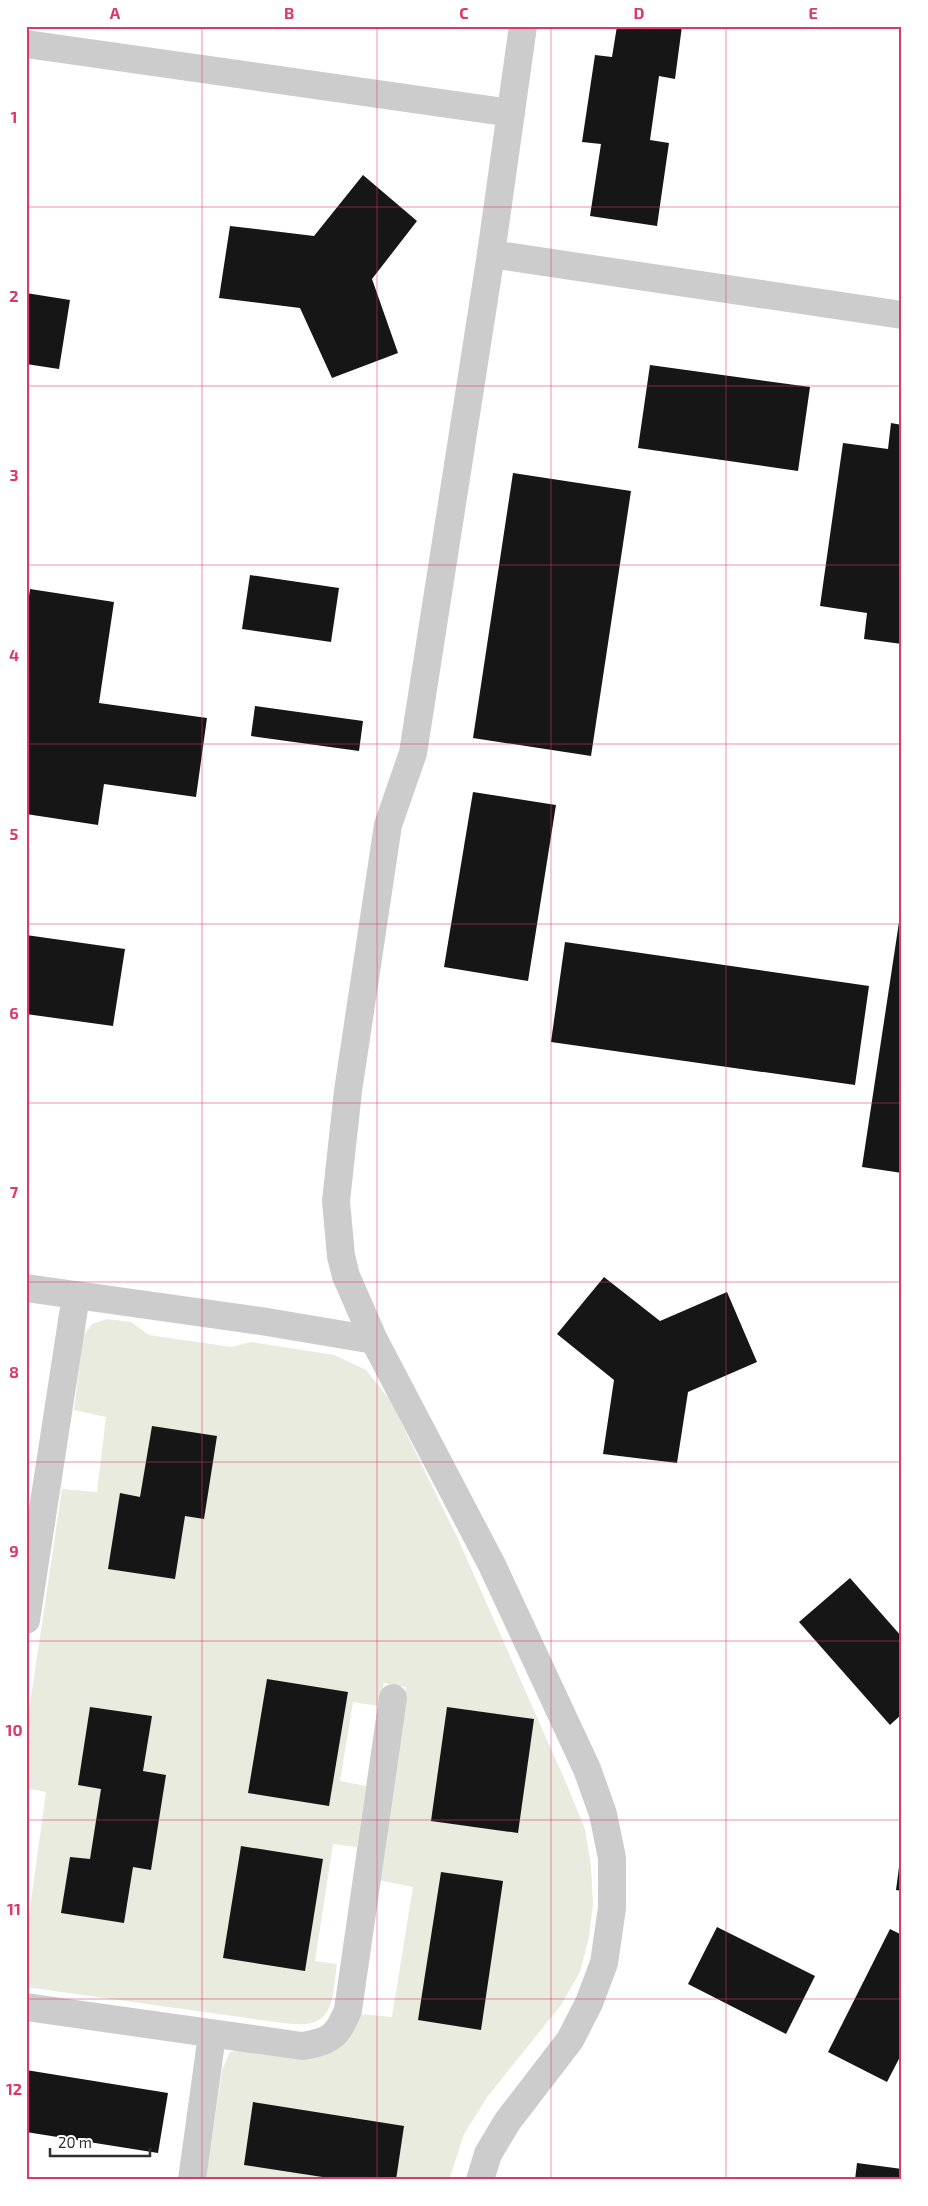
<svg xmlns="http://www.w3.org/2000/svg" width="928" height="2206" font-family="'Exo 2',sans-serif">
  <rect width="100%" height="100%" fill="#fff"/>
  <path fill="#e8ebdd" d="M107,1319l24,3 18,13 82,12 20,-5 83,13 32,15 24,30 69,141 108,244 18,44 6,37 2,38 -4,33 -9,35 -19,33 -73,91 -24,38 -15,46h-243l16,-110 8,-18c52,-12 108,35 129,-38l33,3 21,-130 -35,-7 28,-193 -22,-4 -6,23 -25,-4 -13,79 26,5 -9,61 -24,-3 -18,117 22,3c-4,24 -1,58 -32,60 -9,1 -20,-1 -29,-2l-250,-35v-49l20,-146 -20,-4v-57l36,-242 35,3 9,-75 -32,-7 9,-74 9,-12z"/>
  <g fill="#161616">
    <path d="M617,26h65l-7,53 -16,-3 -9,64 19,3 -12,83 -67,-10 11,-72 -19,-2 13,-87 17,2z"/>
    <path d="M363,175l54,46 -45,58 26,74 -66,25 -32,-70 -81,-10 11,-72 84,10z"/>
    <path d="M26,293l44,7 -11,69 -33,-5z"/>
    <path d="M650,365l160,22 -12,84 -160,-23z"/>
    <path d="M891,423l11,2v219l-38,-5 3,-26 -47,-7 23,-163 45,6z"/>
    <path d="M513,473l118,18 -40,265 -118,-18z"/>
    <path d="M250,575l89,13 -8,54 -89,-13z"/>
    <path d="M30,589l84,13 -15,101 108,15 -11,79 -92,-13 -6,41 -72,-11 2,-44h-2v-152z"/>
    <path d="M255,706l108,15 -4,30 -108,-15z"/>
    <path d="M473,792l83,13 -28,176 -84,-14z"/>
    <path d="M901,909h1v264l-40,-6z"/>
    <path d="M26,935l99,14 -12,77 -87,-12z"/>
    <path d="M565,942l304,44 -14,99 -304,-43z"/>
    <path d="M604,1277l56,44 67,-29 30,70 -69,30 -11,71 -74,-9 11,-74 -57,-46z"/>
    <path d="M152,1426l65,10 -13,83 -19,-3 -10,63 -67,-10 12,-76 20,4z"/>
    <path d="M850,1578l52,59v77l-12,11 -91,-103z"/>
    <path d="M267,1679l81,13 -19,114 -81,-13z"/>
    <path d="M90,1707l62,9 -9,55 23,4 -15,95 -18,-3 -9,56 -63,-10 9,-56 20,2 11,-70 -23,-4z"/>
    <path d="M447,1707l87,12 -16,114 -87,-12z"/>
    <path d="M241,1846l82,13 -18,112 -82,-13z"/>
    <path d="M901,1852h1v39l-6,-1z"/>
    <path d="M441,1872l62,9 -22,149 -63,-10z"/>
    <path d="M717,1927l98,49 -29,58 -98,-50z"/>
    <path d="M890,1929l12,6v118l-15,29 -59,-30z"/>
    <path d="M26,2070l142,23 -10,60 -132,-21z"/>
    <path d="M253,2102l151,24 -8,54h-54l-98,-15z"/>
    <path d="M857,2163l45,6v11h-47z"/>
  </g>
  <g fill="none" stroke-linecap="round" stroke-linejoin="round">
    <g stroke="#ccc" stroke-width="28">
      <path d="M26,44l485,69"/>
      <path d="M491,254l411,61"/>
      <path d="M26,1288l235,33 113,19"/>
      <path d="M26,1620l50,-325"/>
      <path d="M26,2007l276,39c29,-5 35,-9 46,-36l45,-312"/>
      <path d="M192,2180l20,-145"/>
      <path d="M480,2180l8,-26 19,-32 63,-82 19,-37 15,-40 8,-55v-50l-9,-44 -16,-45 -95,-204 -118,-225 -28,-64 -5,-20 -5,-55 12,-110 40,-266 25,-72 78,-499 32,-228"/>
    </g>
  </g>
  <path fill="none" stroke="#dd3967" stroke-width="1" stroke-opacity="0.55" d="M202,26v2154M377,26v2154M551,26v2154M726,26v2154M26,207h876M26,386h876M26,565h876M26,744h876M26,924h876M26,1103h876M26,1282h876M26,1462h876M26,1641h876M26,1820h876M26,1999h876"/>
  <rect width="928" height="2206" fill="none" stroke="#ffffff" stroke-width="55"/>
  <path d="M50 2148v8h100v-8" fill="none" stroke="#2f2f2f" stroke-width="2.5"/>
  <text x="58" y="2148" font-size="15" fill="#2f2f2f" stroke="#ffffff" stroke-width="4" paint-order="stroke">20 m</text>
  <rect x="28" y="28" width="872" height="2150" fill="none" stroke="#dd3967" stroke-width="2"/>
  <g font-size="16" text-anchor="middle" font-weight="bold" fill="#dd3967">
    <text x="115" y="19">A</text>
    <text x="289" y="19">B</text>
    <text x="464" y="19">C</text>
    <text x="639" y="19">D</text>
    <text x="813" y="19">E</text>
    <text x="14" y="123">1</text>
    <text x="14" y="302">2</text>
    <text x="14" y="481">3</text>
    <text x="14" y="661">4</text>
    <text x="14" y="840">5</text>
    <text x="14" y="1019">6</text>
    <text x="14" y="1198">7</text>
    <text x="14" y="1378">8</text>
    <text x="14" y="1557">9</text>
    <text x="14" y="1736">10</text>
    <text x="14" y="1915">11</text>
    <text x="14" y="2095">12</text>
  </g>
</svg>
